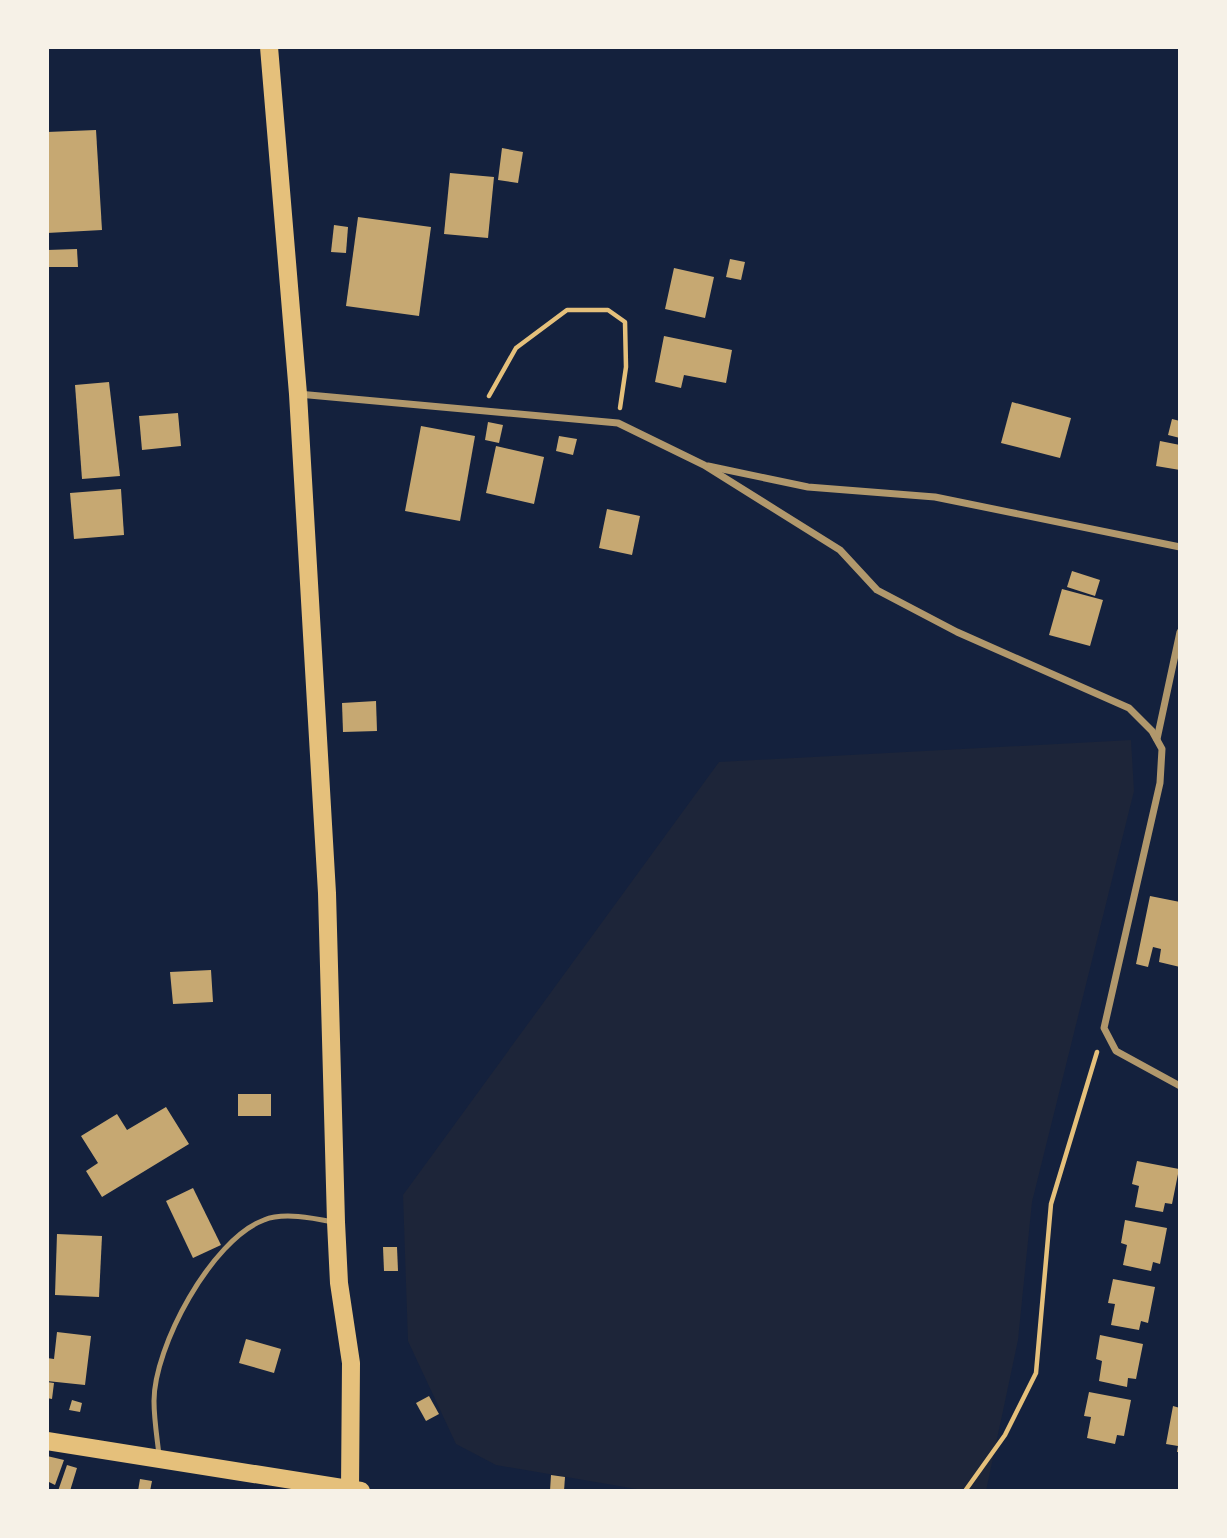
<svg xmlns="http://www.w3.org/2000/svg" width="1227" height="1538" font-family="'Roboto Condensed',sans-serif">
  <rect width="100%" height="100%" fill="#14213d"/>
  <path fill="#1d2539" d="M1131,740l3,51 -102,411 -14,138 -32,151h-338l-152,-26 -40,-21 -48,-103 -5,-146 316,-433z"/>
  <g fill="#c6a872">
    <path d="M96,130l6,100 -55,3v-101z"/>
    <path d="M502,148l21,4 -5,31 -20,-3z"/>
    <path d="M450,173l44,4 -6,61 -44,-4z"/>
    <path d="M358,217l73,10 -12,89 -73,-10z"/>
    <path d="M334,225l14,2 -2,26 -15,-1z"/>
    <path d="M77,249l1,18h-31v-17z"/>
    <path d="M730,259l15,3 -4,18 -15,-3z"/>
    <path d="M674,268l40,9 -9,41 -40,-9z"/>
    <path d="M664,336l68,14 -6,33 -42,-8 -3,13 -26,-6z"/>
    <path d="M109,382l11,94 -38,3 -7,-94z"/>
    <path d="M1012,402l59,16 -11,40 -59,-15z"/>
    <path d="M178,413l3,33 -39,4 -3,-34z"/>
    <path d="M1172,419l8,2v17l-12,-3z"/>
    <path d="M488,422l15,3 -4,18 -14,-3z"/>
    <path d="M421,426l54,10 -15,85 -55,-10z"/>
    <path d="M559,436l18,3 -4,16 -17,-4z"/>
    <path d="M1160,441l20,4v25l-24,-4z"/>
    <path d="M496,446l48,11 -10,47 -48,-11z"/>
    <path d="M121,489l3,46 -50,4 -4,-46z"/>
    <path d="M607,509l33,7 -8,39 -33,-7z"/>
    <path d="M1072,571l28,9 -5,16 -28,-9z"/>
    <path d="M1062,589l41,11 -13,46 -41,-11z"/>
    <path d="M376,701l1,30 -34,1 -1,-29z"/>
    <path d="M1150,896l30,6v65l-21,-5 2,-13 -8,-2 -5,20 -12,-3z"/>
    <path d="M211,970l2,32 -40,2 -3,-32z"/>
    <rect x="238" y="1094" width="33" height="22"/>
    <path d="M166,1107l23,37 -87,53 -16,-26 12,-8 -17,-27 36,-22 10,16z"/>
    <path d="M1137,1161l42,8 -7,35 -7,-1 -2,9 -28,-5 4,-21 -7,-2z"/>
    <path d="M193,1188l28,57 -28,13 -27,-57z"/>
    <path d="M1125,1220l42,8 -7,36 -7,-2 -2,9 -28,-6 4,-20 -6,-2z"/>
    <path d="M57,1234l45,2 -3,61 -44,-2z"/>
    <path d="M383,1247h14l1,24h-14z"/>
    <path d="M1113,1279l42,8 -7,36 -7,-2 -2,9 -28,-5 4,-21 -7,-1z"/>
    <path d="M57,1332l34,4 -6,49 -38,-4v-23l7,1z"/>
    <path d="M1100,1335l43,9 -7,35 -8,-1 -1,9 -28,-6 3,-20 -6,-2z"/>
    <path d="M246,1339l35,10 -7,24 -35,-10z"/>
    <path d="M47,1382l7,1 -2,16 -5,-1z"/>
    <path d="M1089,1392l42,8 -7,36 -7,-1 -2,9 -28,-6 4,-21 -7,-1z"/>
    <path d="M429,1396l10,18 -13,7 -10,-18z"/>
    <path d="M72,1400l10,3 -2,9 -11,-2z"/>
    <path d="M1173,1406l7,2v44h-3l1,-6 -12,-2z"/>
    <path d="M47,1456l17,4 -9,25 -8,-4z"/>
    <path d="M67,1465l10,3 -7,23h-12z"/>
    <path d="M551,1475l14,2 -1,14h-14z"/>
    <path d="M140,1479l12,2 -2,10h-12z"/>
  </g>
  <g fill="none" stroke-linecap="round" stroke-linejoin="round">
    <g stroke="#e5c07b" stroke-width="4.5">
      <path d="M489,396l27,-48 51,-38h41l17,12 1,45 -6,41"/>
      <path d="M965,1491l40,-56 31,-62 15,-169 46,-152"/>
    </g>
    <path stroke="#b1986c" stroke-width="5" d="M159,1455c-2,-18 -5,-36 -5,-54 0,-54 57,-161 110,-181 19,-8 49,-2 69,2"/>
    <g stroke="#b1986c" stroke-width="7">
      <path d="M298,394l320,29 86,42 136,85 37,40 80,42 172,76 23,23 10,18 -2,34 -56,245 12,23 64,35"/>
      <path d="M708,466l100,21 127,10 245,50"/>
      <path d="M1157,739l23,-107"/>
    </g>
    <g stroke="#e5c07b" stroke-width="18">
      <path d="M269,47l29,347 29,499 9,329 3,61 12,80 -1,126"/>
      <path d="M47,1441l314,50"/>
    </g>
  </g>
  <rect width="1227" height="1538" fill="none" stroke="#f6f1e7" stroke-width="98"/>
</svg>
